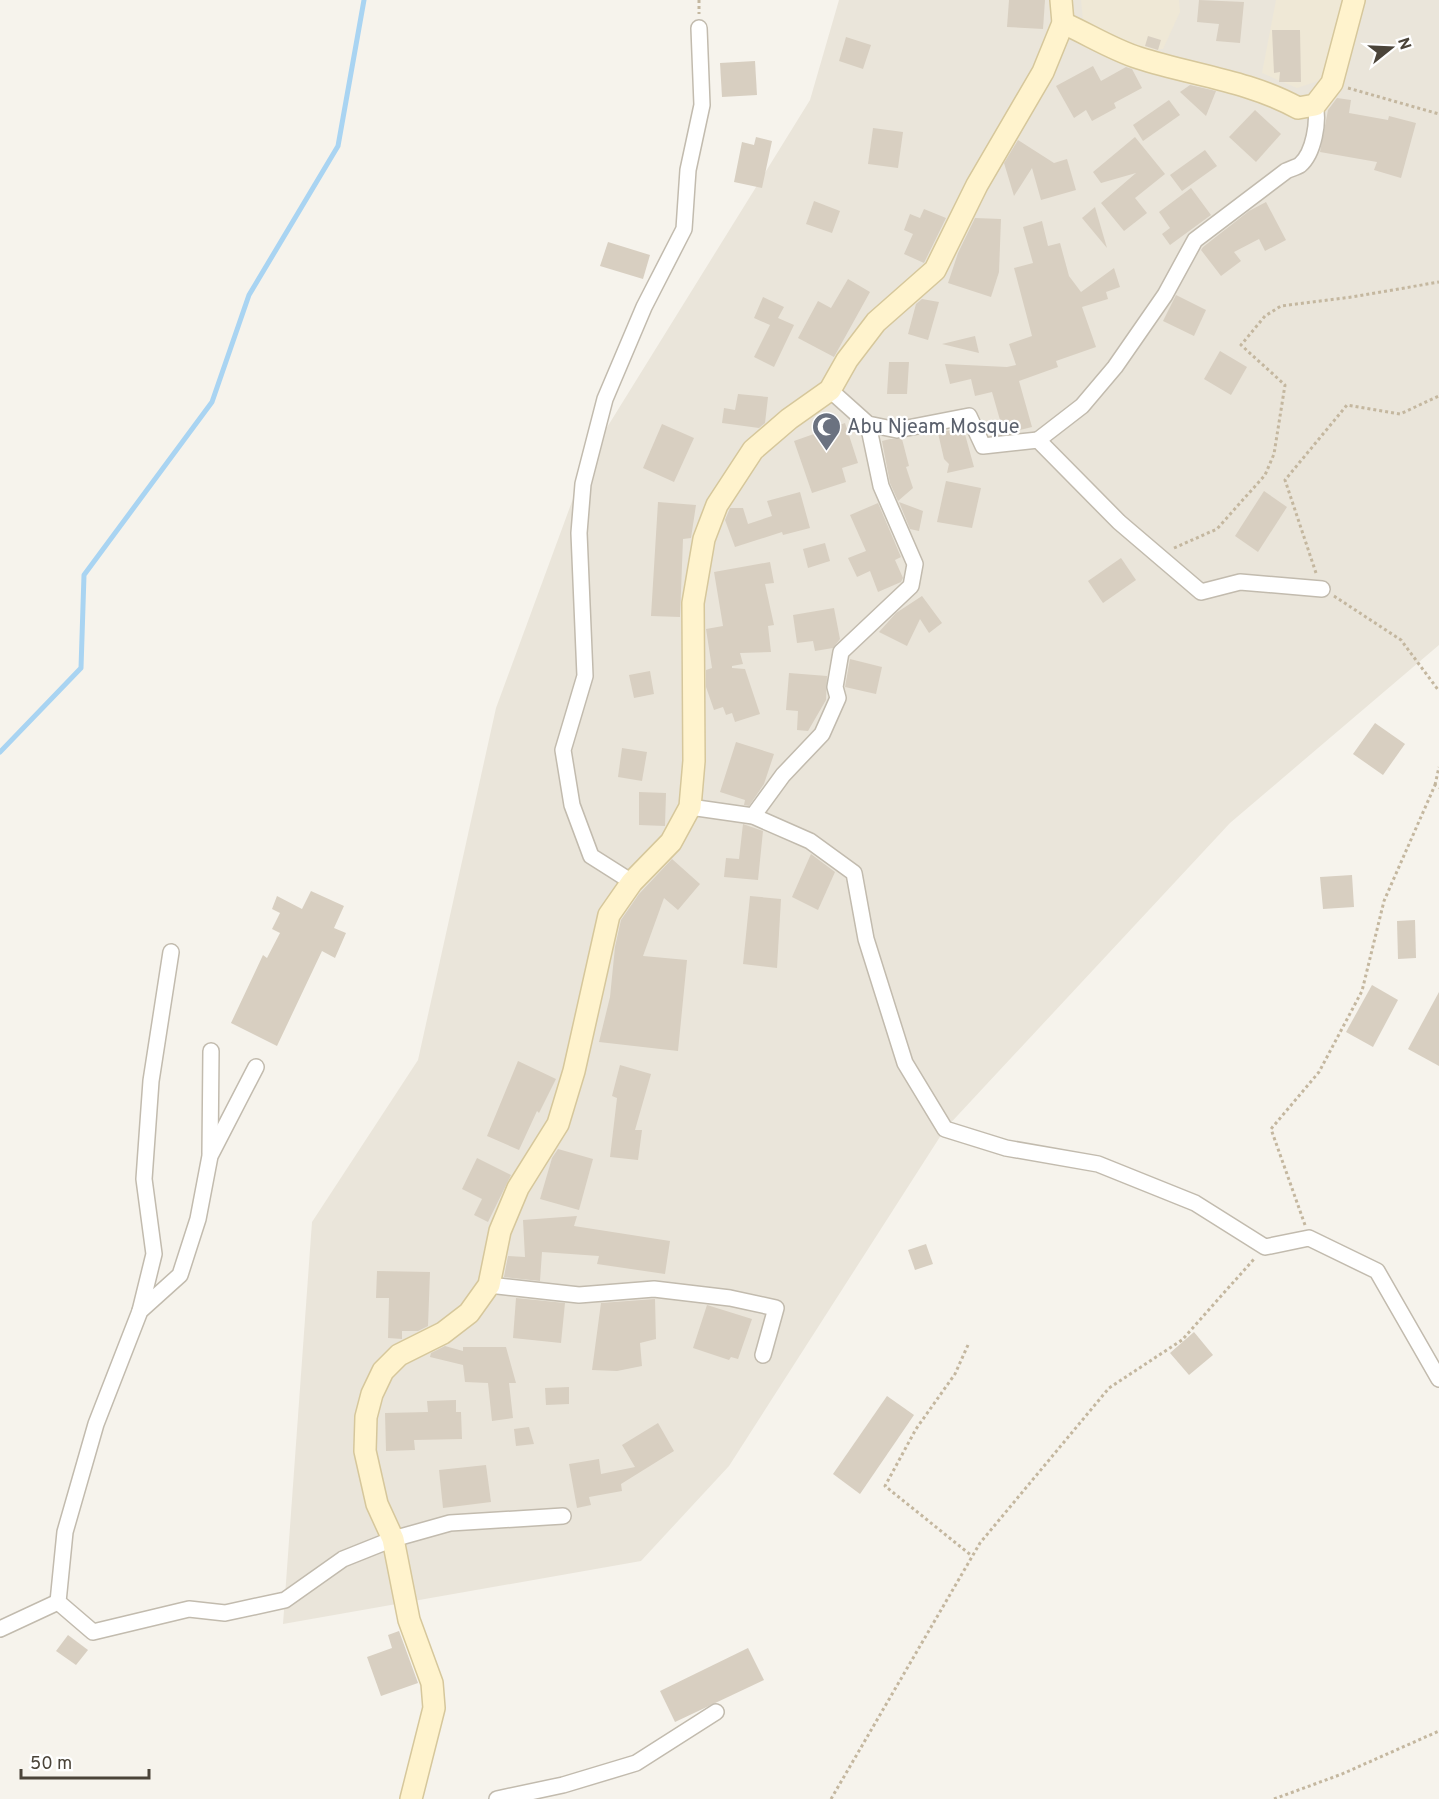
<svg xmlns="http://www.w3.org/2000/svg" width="1439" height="1799" font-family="Overpass,sans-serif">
  <rect width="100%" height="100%" fill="#f6f3ec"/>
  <path fill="#eae5da" d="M839,0h600v645l-209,178 -285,306 -216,337 -88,95 -358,63 29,-402 106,-162 78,-352 92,-250 222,-358z"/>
  <g fill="#efe8d6">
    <path d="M1081,0h98l1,12 -17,37 -22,2 -58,-31z"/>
    <path d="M1276,0h67l-16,78 -30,10 -35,-15z"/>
  </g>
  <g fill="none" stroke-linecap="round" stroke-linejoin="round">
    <path stroke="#a9d4f2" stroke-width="5" d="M0,752l81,-84 3,-93 128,-173 37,-107 89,-149 26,-146"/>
  </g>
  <g fill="#d8cfc1">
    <path d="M1009,0h36l-2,29 -36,-2z"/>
    <path d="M1199,0l45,2 -4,41 -24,-2 3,-17 -22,-2z"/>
    <path d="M1272,30h28l1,52h-22l1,-10 -6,1z"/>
    <path d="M1148,36l13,4 -3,10 -13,-4z"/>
    <path d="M846,37l25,8 -8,24 -24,-8z"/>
    <path d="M755,61l2,34 -35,2 -2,-34z"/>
    <path d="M1093,66l8,15 25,-14 6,2 10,19 -28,15 2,5 -24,13 -6,-11 -12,8 -18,-32z"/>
    <path d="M1190,85l26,6 -10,25 -26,-24z"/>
    <path d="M1337,98l14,2 -2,13 39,7 1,-4 27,7 -15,55 -27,-8 3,-8 -57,-10 8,-42z"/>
    <path d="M1169,100l11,15 -37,26 -10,-16z"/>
    <path d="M1255,110l26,24 -25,28 -27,-25z"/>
    <path d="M873,128l30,4 -5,36 -30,-4z"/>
    <path d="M756,137l16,4 -10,47 -28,-6 8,-40 12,3z"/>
    <path d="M1135,137l30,37 -30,24 12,15 -23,18 -23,-28 35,-30 -35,10 -8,-11z"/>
    <path d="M1018,140l36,23 13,-4 9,31 -35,10 -9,-32 -18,28 -10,-33z"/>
    <path d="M1205,150l12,16 -35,25 -12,-16z"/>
    <path d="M1191,188l20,27 -41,30 -8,-11 8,-6 -11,-16z"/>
    <path d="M814,201l26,10 -8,22 -26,-9z"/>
    <path d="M1266,202l20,38 -21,11 -6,-12 -25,13 7,9 -20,15 -20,-26 2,-3 46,-36z"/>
    <path d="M1095,207l12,41 -25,-30z"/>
    <path d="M924,209l22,9 -22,45 -20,-9 9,-20 -9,-4 6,-16 10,4z"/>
    <path d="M975,218l26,1 -2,53 -8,25 -43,-14 10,-30z"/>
    <path d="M1042,221l6,25 12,-3 9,33 12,16 33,-24 6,19 -14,5 2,7 -26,8 14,40 -40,14 2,6 -39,14 13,46 -28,7 -12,-42 -17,4 -4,-17 -21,5 -5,-20 62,3 9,-2 -7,-21 23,-8 -18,-68 19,-5 -10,-36z"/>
    <path d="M608,242l42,13 -7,24 -43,-13z"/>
    <path d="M848,279l22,13 -36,65 -36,-19 20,-37 13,7z"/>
    <path d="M1176,295l30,15 -12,26 -31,-15z"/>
    <path d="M763,297l21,10 -6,11 16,7 -20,42 -20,-10 16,-32 -16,-7z"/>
    <path d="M922,299l17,3 -11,38 -20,-6 8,-30z"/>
    <path d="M975,336l4,17 -37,-9z"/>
    <path d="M1220,351l27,16 -16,28 -27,-16z"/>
    <path d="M889,362h20l-2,32h-20z"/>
    <path d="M738,394l30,3 -3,26 -6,5 -37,-5 2,-15 11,2z"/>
    <path d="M845,423l13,40 -16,5 4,14 -34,11 -18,-52z"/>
    <path d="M662,424l32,14 -20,44 -31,-14z"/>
    <path d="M963,427l11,40 -27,6 2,-9 -5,-5 -6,-26z"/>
    <path d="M890,439h12l7,27 -3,1 7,21 -15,13 -8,-18 -8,-42z"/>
    <path d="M946,481l35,7 -9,40 -35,-6z"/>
    <path d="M1264,491l23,16 -29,45 -23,-16z"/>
    <path d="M800,492l10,36 -27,7 -1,-3 -47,15 -10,-27 5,-12h13l5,16 24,-8 -5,-15z"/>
    <path d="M658,502l38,3 -5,33 -8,1 -3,78 -29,-1z"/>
    <path d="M899,502l24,9 -4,20 -9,-2z"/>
    <path d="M878,503l23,54 -6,3 8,18 -2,4 -23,10 -8,-21 -13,6 -9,-19 18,-7 -16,-36z"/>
    <path d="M825,543l5,18 -22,7 -5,-19z"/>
    <path d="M1121,558l15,22 -33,23 -15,-22z"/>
    <path d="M770,562l4,21 -9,1 9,41 -6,1 3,26 -31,1 3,11 -11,2v2l13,1 15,45 -25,8 -3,-9 -6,2 -3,-8 -9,3 -8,-23v-17l6,-2 -6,-39 17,-3 -9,-54z"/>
    <path d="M922,596l20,27 -13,10 -9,-14 -13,27 -28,-14 17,-19z"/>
    <path d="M834,608l6,31 -7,9 -18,3 -2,-10 -16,2 -4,-28z"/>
    <path d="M850,659l32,8 -6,27 -31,-7z"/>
    <path d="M650,671l4,23 -20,4 -5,-23z"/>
    <path d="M789,673l38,3 -1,24 -18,31 -11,-1 1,-19 -12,-1z"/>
    <path d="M1375,723l30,21 -22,31 -30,-21z"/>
    <path d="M736,742l38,12 -10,30 -15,22 -5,-1 1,-5 -25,-8z"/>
    <path d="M622,748l25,4 -5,29 -24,-4z"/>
    <path d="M639,792l27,1 -1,33 -26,-1z"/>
    <path d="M743,824l20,7 -5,49 -34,-3 2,-19 13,1z"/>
    <path d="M811,854l24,18 -17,38 -26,-13z"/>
    <path d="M672,859l28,25 -22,26 -14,-12 -21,58 44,4 -9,91 -79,-9 11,-45 5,-50 6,-27 18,-26z"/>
    <path d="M1352,875l2,32 -31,2 -3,-32z"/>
    <path d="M311,891l33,15 -10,22 12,5 -11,25 -13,-7 -45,95 -46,-23 32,-68 4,3 13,-25 -8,-4 8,-16 -8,-4 5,-13 25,13z"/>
    <path d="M750,896l31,3 -4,69 -34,-4z"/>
    <path d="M1415,920l1,38 -18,1 -1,-38z"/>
    <path d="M1372,985l26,15 -25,47 -27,-15z"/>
    <path d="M1439,992v74l-31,-17z"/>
    <path d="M518,1061l38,18 -17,34 -2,-2 -18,39 -32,-14z"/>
    <path d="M620,1065l31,9 -16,56h7l-4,30 -28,-3 7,-59 -5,-2z"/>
    <path d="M558,1149l35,10 -14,51 -39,-11 12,-41z"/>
    <path d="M477,1158l34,17 -23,47 -14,-7 8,-16 -20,-10z"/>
    <path d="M577,1216l-3,10 96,15 -5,33 -68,-10 2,-8 -57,-4 -2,29 -36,-4 4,-21 17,1 -2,-37z"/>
    <path d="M926,1244l7,20 -18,6 -7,-20z"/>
    <path d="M377,1271l53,1 -2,54 -10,5h-16v8l-14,-1 1,-40h-13z"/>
    <path d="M516,1298l49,5 -4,40 -48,-5z"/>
    <path d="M655,1299l1,40 -16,4 2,23 -25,5 -25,-1 9,-67z"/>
    <path d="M707,1305l45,14 -14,40 -7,-2 -2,3 -36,-12z"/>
    <path d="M1194,1332l19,23 -24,20 -19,-22z"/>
    <path d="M445,1346l18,5v-4h43l10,36h-7l4,35 -21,3 -4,-38 -23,-1 -2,-17 -33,-8 1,-4z"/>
    <path d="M569,1387v17l-23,1 -1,-17z"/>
    <path d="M887,1396l27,19 -54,79 -27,-20z"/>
    <path d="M456,1400v12h5l1,27 -48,1 1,10 -29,1 -1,-38 43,-1 -1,-11z"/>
    <path d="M658,1423l16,28 -53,33 1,7 -33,6 2,8 -14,3 -8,-44 30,-5 2,15 34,-7 -13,-22z"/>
    <path d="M529,1427l5,17 -18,2 -2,-17z"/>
    <path d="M486,1465l5,37 -48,6 -4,-38z"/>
    <path d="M399,1631l19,52 -37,13 -14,-39 25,-9 -4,-13z"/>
    <path d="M68,1635l20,15 -12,15 -20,-14z"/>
    <path d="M748,1648l16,32 -89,42 -15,-31z"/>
  </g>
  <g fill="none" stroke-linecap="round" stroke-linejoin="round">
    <defs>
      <g id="street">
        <path d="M830,390l38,34 29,6 72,-14 14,30 55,-6 81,82 82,70 39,-10 82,7"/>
        <path d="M1038,440l44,-34 33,-39 50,-72 30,-55 91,-69c4,-2 11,-4 14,-6 14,-12 19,-44 15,-60"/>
        <path d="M690,807l63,9 57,25 44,32 12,66 39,124 40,66 61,19 92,16 97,39 70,44 44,-9 68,33 62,108"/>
        <path d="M753,816l30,-41 39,-41 16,-36 -3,-11 6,-35 70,-66 4,-22 -34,-78 -13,-62"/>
        <path d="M632,882l-41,-26 -19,-51 -9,-55 22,-74 -6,-143 4,-49 22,-85 39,-92 40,-78 4,-59 14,-65 -3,-77"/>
        <path d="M256,1067l-46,89 -12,63 -18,56 -40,36 -44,113 -31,108 -7,70 35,30 96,-23 36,4 60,-13 58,-41 50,-20 57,-16 113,-7"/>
        <path d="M210,1153l1,-102"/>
        <path d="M489,1285l90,10 75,-6 76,9 46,10 -13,47"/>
        <path d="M140,1311l14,-57 -10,-75 7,-98 20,-129"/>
        <path d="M0,1629l58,-27"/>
        <path d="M497,1799l66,-14 73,-22 80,-51"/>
      </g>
      <g id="secondary">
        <path d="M1063,23c25,11 50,27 76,35 53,17 110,23 159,50l17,-3 17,-22 22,-83"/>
        <path d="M411,1799l23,-91 -2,-25 -23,-63 -16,-81 -16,-35 -12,-53 1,-34 6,-23 11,-23 16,-16 44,-22 26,-20 20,-28 11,-54 18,-43 40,-64 16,-53 35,-156 23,-33 39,-40 19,-35 4,-46 -1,-158 11,-64 13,-34 36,-55 36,-31 41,-29 17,-30 29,-38 59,-52 42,-85 66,-113 20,-49 -2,-23"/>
      </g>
    </defs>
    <use href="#street" stroke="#c2bbae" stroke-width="18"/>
    <use href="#secondary" stroke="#d6c79b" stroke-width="24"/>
    <g stroke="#c4b79f" stroke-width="3" stroke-dasharray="3 3" stroke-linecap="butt">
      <path d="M699,0v14"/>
      <path d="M1348,88l91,26"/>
      <path d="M1174,548l43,-19 48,-54 9,-21 11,-69 -44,-40 24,-29 16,-10 71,-9 87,-15"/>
      <path d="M1316,573l-31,-93 62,-75 53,9 39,-18"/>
      <path d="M1334,596l67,44 38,51"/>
      <path d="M1435,785l4,-18"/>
      <path d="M1305,1225l-34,-96 48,-57 43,-81 22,-90 51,-116 4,3"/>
      <path d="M968,1345l-13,29 -39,55 -31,57 87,70"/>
      <path d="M831,1799l149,-256 129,-155 73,-48 72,-81"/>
      <path d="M1274,1799l68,-25 97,-43"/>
    </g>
    <use href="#street" stroke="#fff" stroke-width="15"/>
    <use href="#secondary" stroke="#fff3cd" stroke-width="21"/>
  </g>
  <defs>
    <symbol id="mosque-pin" viewBox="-11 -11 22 30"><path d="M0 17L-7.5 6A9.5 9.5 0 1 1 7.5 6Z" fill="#6b7280" stroke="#fff"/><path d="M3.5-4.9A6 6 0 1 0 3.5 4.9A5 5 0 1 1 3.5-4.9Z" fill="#fff"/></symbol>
  </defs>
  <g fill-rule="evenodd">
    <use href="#mosque-pin" x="810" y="410" width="33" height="45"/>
  </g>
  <g text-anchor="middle" stroke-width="4.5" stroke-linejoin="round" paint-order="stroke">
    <g font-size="20" fill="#5b616d" stroke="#fff" text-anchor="start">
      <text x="847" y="433">Abu Njeam Mosque</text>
    </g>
  </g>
  <g transform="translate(1391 48) rotate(72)" stroke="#ffffff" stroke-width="4.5" paint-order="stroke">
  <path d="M0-4.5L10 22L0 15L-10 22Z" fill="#4b4439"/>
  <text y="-9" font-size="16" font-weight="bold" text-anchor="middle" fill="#4b4439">N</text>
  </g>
  <path d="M21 1769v9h128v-9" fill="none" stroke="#4b4439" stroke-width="3"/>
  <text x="30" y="1769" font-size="18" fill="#4b4439" stroke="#ffffff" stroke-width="4.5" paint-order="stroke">50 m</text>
</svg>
